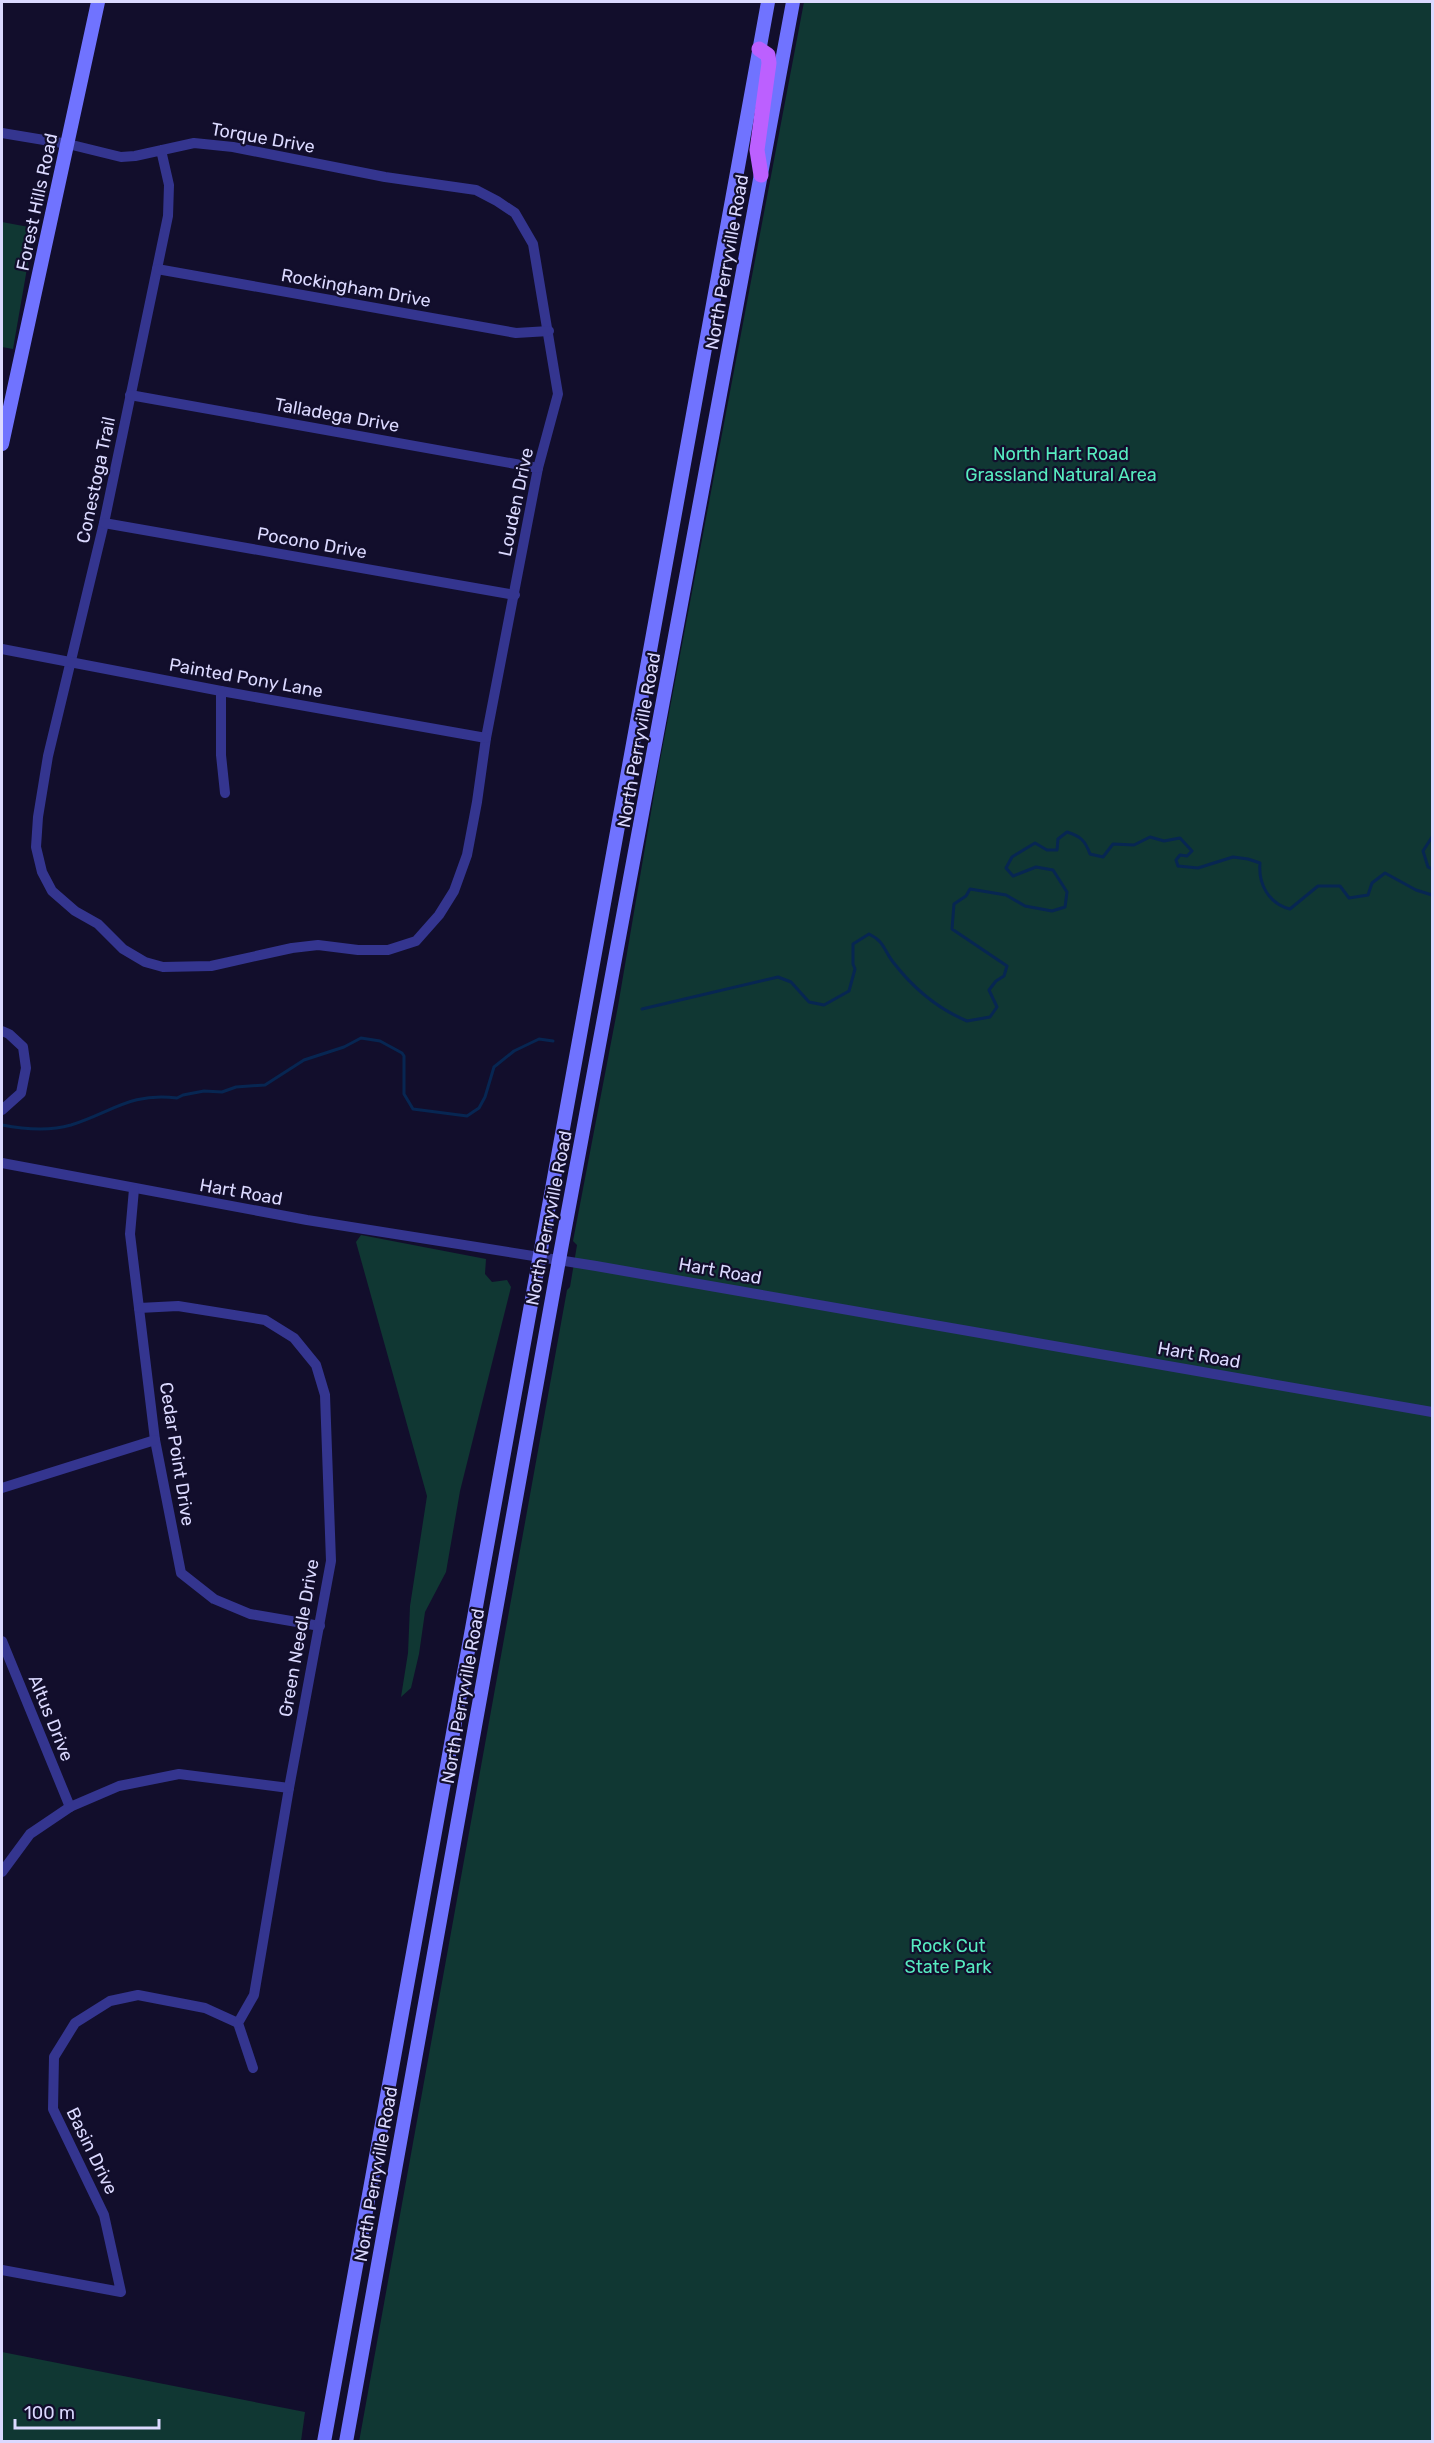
<svg xmlns="http://www.w3.org/2000/svg" width="1434" height="2443" font-family="Rubik,sans-serif">
  <rect width="100%" height="100%" fill="#120e2c"/>
  <g fill="#103733">
    <path d="M804,2h628v2439l-1073,1 208,-1152 3,-3 7,-42 -4,-4 45,-235 40,-235z"/>
    <path d="M2,222l32,6 -21,121 -11,-2z"/>
    <path d="M361,1235l125,24 -1,15 7,8 15,-2 4,7 -51,204 -14,81 -21,40 -6,42 -8,34 -10,9 7,-44 2,-47 17,-110 -71,-254z"/>
    <path d="M2,2352l303,60 -4,29h-299z"/>
  </g>
  <g fill="none" stroke-linecap="round" stroke-linejoin="round">
    <g stroke="#072652" stroke-width="3">
      <path d="M1432,837l-9,14 5,16 4,2"/>
      <path d="M642,1009l136,-32 13,5 18,20 15,3 25,-14 6,-22 -2,-5v-20l16,-10c16,8 14,15 24,28 20,26 43,46 74,59l23,-4 7,-10 -8,-17 7,-9 8,-5 3,-10 -55,-37 2,-25 12,-8 4,-7 36,6 19,11 27,5 13,-4 2,-15 -14,-22 -17,-3 -23,9 -7,-8 6,-11 23,-14 12,7h10l1,-11 9,-7c13,4 18,8 23,22l13,3 10,-13 21,1 16,-8 14,4 16,-3 12,13 -5,5 -7,-1 -4,5 2,6 20,2 35,-11 15,2 12,4c-2,21 9,41 30,46l28,-23h22l9,12 19,-3 4,-12 13,-10 31,17 16,5"/>
      <path d="M2,1125c21,4 48,6 69,0 41,-13 60,-33 106,-27l6,-3 21,-4 18,1 14,-5 29,-2 39,-25 40,-13 17,-9 19,3 22,12 2,3v38l9,15 54,7 12,-8 6,-11 9,-30 20,-16 25,-12 14,2"/>
    </g>
    <g stroke="#34358f" stroke-width="10">
      <path d="M2,133l66,11 53,13 14,-1 59,-13 39,4 152,30 91,13 21,11 18,12 18,31 25,150 -20,74 -52,270 -9,64 -10,53 -13,36 -15,24 -23,26 -28,9h-30l-40,-5 -26,3 -81,18 -48,1 -18,-5 -22,-13 -25,-25 -23,-13 -23,-20 -10,-19 -6,-25 2,-30 10,-61 56,-233 64,-307 1,-31 -8,-35"/>
      <path d="M157,269l359,64 33,-2"/>
      <path d="M130,395l408,73"/>
      <path d="M104,523l411,72"/>
      <path d="M2,649l219,42 265,47"/>
      <path d="M221,691v64l4,38"/>
      <path d="M2,1031l7,3 14,13 3,21 -5,25 -19,17"/>
      <path d="M2,1163l305,57 289,46 836,146"/>
      <path d="M134,1189l-4,45 25,206 26,133 33,26 36,15 70,12"/>
      <path d="M139,1308l39,-2 87,14 29,18 22,27 9,30 6,166 -42,227 -35,207 -16,28 15,45"/>
      <path d="M2,1488l153,-48"/>
      <path d="M2,1641l68,166"/>
      <path d="M2,1872l28,-38 40,-27 49,-21 60,-12 110,14"/>
      <path d="M2,2270l119,22 -17,-77 -51,-106 1,-52 21,-34 35,-22 28,-6 67,13 33,15"/>
    </g>
    <g stroke="#7073ff" stroke-width="14">
      <path d="M2,444l96,-442"/>
      <path d="M324,2442l444,-2440"/>
      <path d="M346,2442l213,-1182 234,-1258"/>
    </g>
    <path stroke="#bc60ff" stroke-width="15" d="M759,49l9,6 1,8 -12,87 4,25"/>
  </g>
  <g text-anchor="middle" stroke-width="4.5" stroke-linejoin="round" paint-order="stroke">
    <g font-size="18" fill="#dbd9ff" stroke="#120e2c">
      <text transform="translate(263 138) rotate(10)" y="6">Torque Drive</text>
      <text transform="translate(37 202) rotate(-78)" y="6">Forest Hills Road</text>
      <text transform="translate(727 262) rotate(-80)" y="6">North Perryville Road</text>
      <text transform="translate(356 288) rotate(10)" y="6">Rockingham Drive</text>
      <text transform="translate(337 415) rotate(10)" y="6">Talladega Drive</text>
      <text transform="translate(96 480) rotate(-78)" y="6">Conestoga Trail</text>
      <text transform="translate(516 502) rotate(-78)" y="6">Louden Drive</text>
      <text transform="translate(312 543) rotate(10)" y="6">Pocono Drive</text>
      <text transform="translate(246 678) rotate(10)" y="6">Painted Pony Lane</text>
      <text transform="translate(639 740) rotate(-80)" y="6">North Perryville Road</text>
      <text transform="translate(241 1192) rotate(10)" y="6">Hart Road</text>
      <text transform="translate(549 1218) rotate(-79)" y="6">North Perryville Road</text>
      <text transform="translate(720 1271) rotate(10)" y="6">Hart Road</text>
      <text transform="translate(1199 1355) rotate(10)" y="6">Hart Road</text>
      <text transform="translate(177 1454) rotate(81)" y="6">Cedar Point Drive</text>
      <text transform="translate(299 1638) rotate(-80)" y="6">Green Needle Drive</text>
      <text transform="translate(463 1696) rotate(-80)" y="6">North Perryville Road</text>
      <text transform="translate(51 1718) rotate(68)" y="6">Altus Drive</text>
      <text transform="translate(92 2151) rotate(64)" y="6">Basin Drive</text>
      <text transform="translate(376 2174) rotate(-80)" y="6">North Perryville Road</text>
    </g>
    <g font-size="18" fill="#57ecc0" stroke="#120e2c">
      <text x="1061" y="460">North Hart Road<tspan x="1061" dy="21">Grassland Natural Area</tspan></text>
      <text x="948" y="1952">Rock Cut<tspan x="948" dy="21">State Park</tspan></text>
    </g>
  </g>
  <rect width="1434" height="2443" fill="none" stroke="#dbd9ff" stroke-width="6"/>
  <path d="M15 2419v9h144v-9" fill="none" stroke="#dbd9ff" stroke-width="3"/>
  <text x="24" y="2419" font-size="18" fill="#dbd9ff" stroke="#120e2c" stroke-width="4.5" paint-order="stroke">100 m</text>
</svg>
